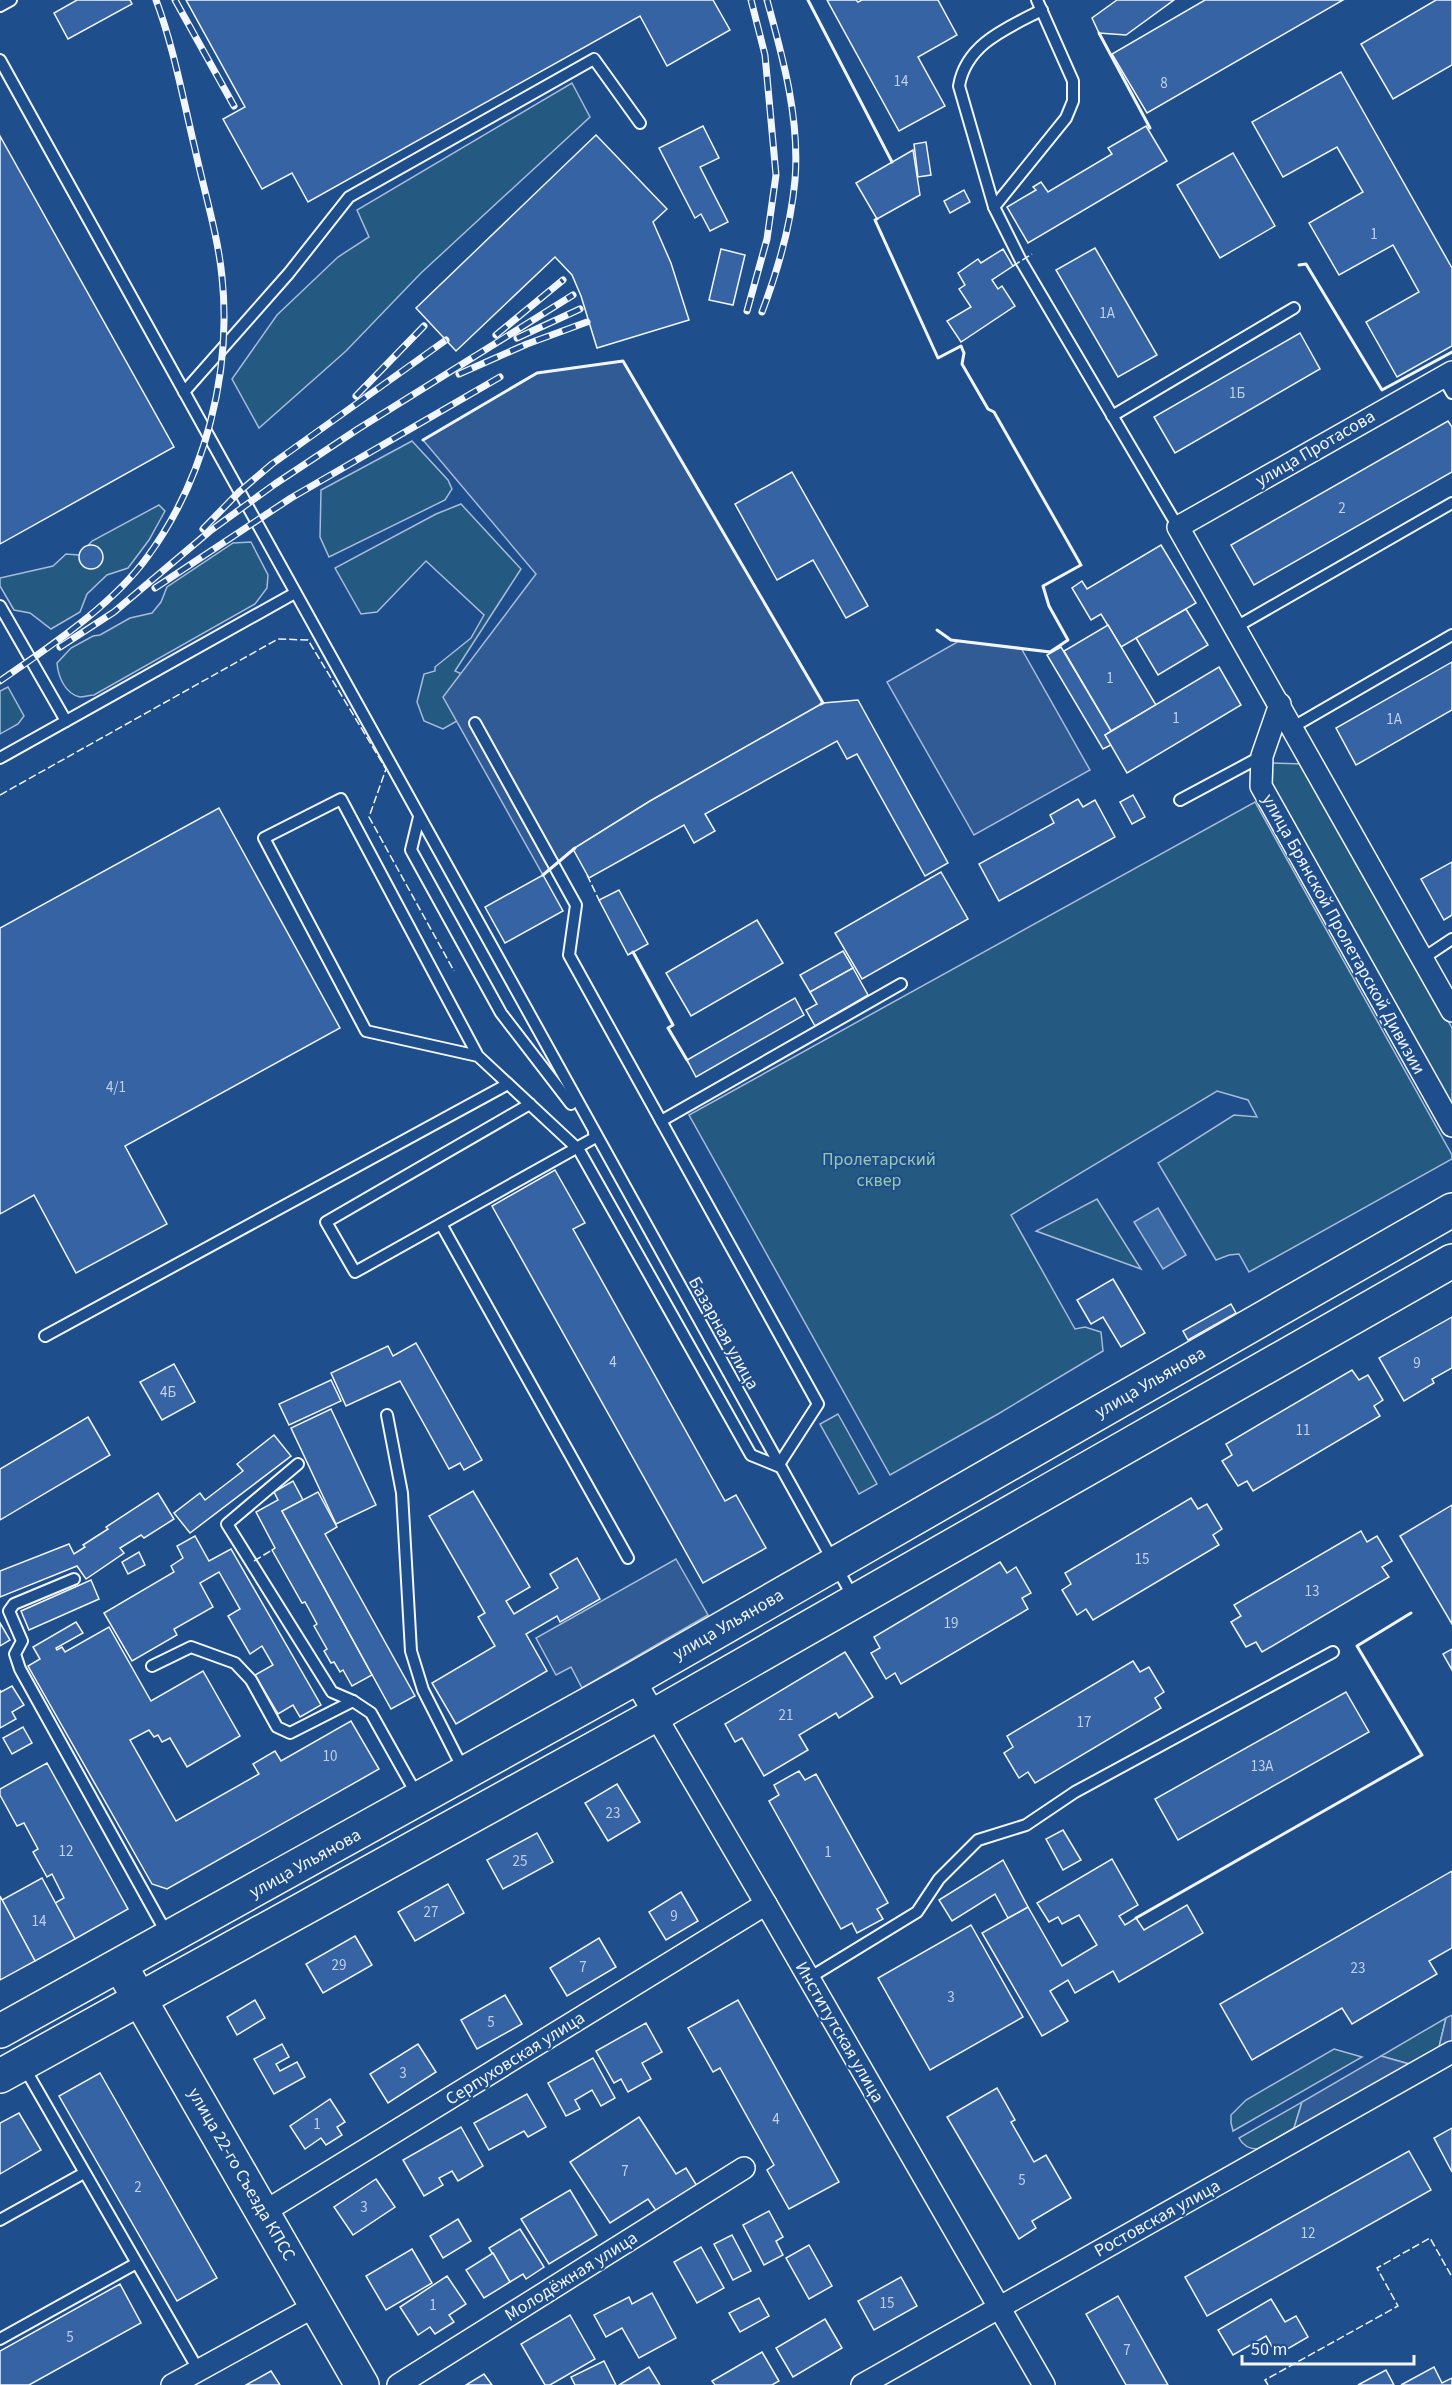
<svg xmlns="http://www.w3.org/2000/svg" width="1452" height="2385" font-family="'Source Sans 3',sans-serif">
  <rect width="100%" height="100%" fill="#1f4e8c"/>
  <g fill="#245a82" stroke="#a8bbd7" stroke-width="1.5">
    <path d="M572,83l18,34 -169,156 -75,78 -87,77 -27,-49 45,-64 61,-58 31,-20 -12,-27z"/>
    <path d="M412,441l36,39 4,9 -7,11 -116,57 -9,-20 1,-47z"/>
    <path d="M461,504l60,65 -66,102 7,3 7,40 -26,15 -19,-8 -7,-19 7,-28 11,-3v-4l36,-29 13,-23 -58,-54 -49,51 -16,2 -26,-46 101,-54z"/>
    <path d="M159,505l6,6 -16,29 -21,28 -21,7 -20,19 -7,18 -29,17 -21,-16 -16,-3 -14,-24v-8l53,-12 13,-12 13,1 13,-14z"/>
    <path d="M251,542l17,33 -1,13 -12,16 -161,91c-4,0 -10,2 -14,2 -15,-3 -22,-21 -23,-34l14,-15 22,-12 7,-1 30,-17 22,-5 9,-11 6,-15 66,-44z"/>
    <path d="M8,687l16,29 -6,8 -18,10v-43z"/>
    <path d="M1269,763l37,1 146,264v85l-184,-330z"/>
    <path d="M1255,802l197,353v4l-203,113 -10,-18 -10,1 -13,5 -58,-97 76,-48 23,2 -9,-17 -31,-9 -206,124 64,114 10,-2 16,5 2,19 -105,63 -108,61 -201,-360z"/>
    <path d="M1097,1199l44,70 -105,-38z"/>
    <path d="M838,1414l39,70 -18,10 -39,-70z"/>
    <path d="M1446,2018l-7,29 -30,17 -28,-8z"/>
    <path d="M1334,2049l28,8 -129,74 -2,-8v-8l15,-15z"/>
    <path d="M1302,2102l-8,26 -36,21c-8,0 -15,-3 -19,-11z"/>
  </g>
  <g fill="#305b95" stroke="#a8bbd7" stroke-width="1.5">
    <path d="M623,361l200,342 -173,98 -77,48 -30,26 -100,-178 93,-123 -113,-134 114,-67z"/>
    <path d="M959,641l62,7 69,122 -116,65 -87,-153z"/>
    <path d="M676,1559l32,56 -126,73 -11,-21 -15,8 -20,-37z"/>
    <path d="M1452,2015v37l-7,4 -6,-9 7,-29z"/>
    <path d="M1381,2056l28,8 5,10 -114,64 -6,-10 8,-26z"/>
  </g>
  <path fill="#3b69a3" stroke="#a8bbd7" stroke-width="1.5" d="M1158,1208l28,47 -23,14 -29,-47z"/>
  <g fill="#3563a3" stroke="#f2f6ff" stroke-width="1.5">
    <path d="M77,0h53l2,4 -64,35 -14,-26z"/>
    <path d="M186,0h527l17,30 -63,36 -27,-50 -332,186 -16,-29 -30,16 -39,-70 22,-12z"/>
    <path d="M827,0h29l2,2 4,-2h76l19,35 -39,22 27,49 -46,25z"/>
    <path d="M1117,0h57l-48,35 -27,-2 -7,-15z"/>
    <path d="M1205,0h138l-196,113 -35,-59z"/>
    <path d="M1436,0h16v65l-59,34 -32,-55z"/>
    <path d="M1341,72l111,196v78l-55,31 -31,-55 53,-30 -26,-47 -54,30 -30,-52 54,-31 -26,-45 -54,30 -31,-55z"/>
    <path d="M703,126l16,32 -19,9 28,55 -18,9 -9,-17 -6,4 -36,-70z"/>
    <path d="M1146,126l21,35 -139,82 -21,-36 29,-17 -3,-3 8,-5 7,10 64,-38 -4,-6z"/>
    <path d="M596,135l71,74 -14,13 18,41 18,57 -92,28 -16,-52 -9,-21 -17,-18 -99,94 -40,-43z"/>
    <path d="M0,136l174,311 -174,97z"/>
    <path d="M926,142l5,33 -13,2 -4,-33z"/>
    <path d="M913,150l7,45 -43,24 -21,-36z"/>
    <path d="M1233,153l42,73 -55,32 -43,-73z"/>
    <path d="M964,190l6,12 -20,11 -6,-12z"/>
    <path d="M1095,248l62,107 -39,22 -62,-107z"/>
    <path d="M721,249l24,6 -12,50 -24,-5z"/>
    <path d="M1003,249l10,17 -21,14 6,9 4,-3 13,20 -54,36 -14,-21 24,-14 -12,-18 6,-4 -7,-12 20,-14 3,4z"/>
    <path d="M1300,333l20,36 -145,84 -21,-36z"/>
    <path d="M1448,421l4,6v45l-198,113 -23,-40z"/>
    <path d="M792,472l76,134 -22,12 -33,-58 -36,20 -42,-76z"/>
    <circle cx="91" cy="557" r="12"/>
    <path d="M1161,545l35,58 -75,44 -20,-33 -10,6 -19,-32 10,-7 5,8z"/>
    <path d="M1186,609l22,36 -50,30 -22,-37z"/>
    <path d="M1108,625l48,80 -45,26 -47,-80z"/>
    <path d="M1061,647l50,84 -6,4 6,10 -8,4 -56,-94z"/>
    <path d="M1452,662v48l-96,55 -20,-37z"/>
    <path d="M1219,667l22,38 -114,68 -22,-38z"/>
    <path d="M858,700l90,163 -23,13 -68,-122 -10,5 -10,-18 -132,73 10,17 -21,12 -10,-18 -95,53 -16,-29 77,-48 173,-98z"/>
    <path d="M1133,795l12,22 -13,7 -12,-22z"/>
    <path d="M1078,799l5,8 12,-7 20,37 -116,64 -20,-37 75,-41 -4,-8z"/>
    <path d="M219,808l121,220 -215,118 42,78 -91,49 -42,-78 -34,19v-286z"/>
    <path d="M1452,862v53l-8,5 -23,-41z"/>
    <path d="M941,872l27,47 -106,60 -27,-46z"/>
    <path d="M543,875l20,36 -58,32 -20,-36z"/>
    <path d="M619,890l29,54 -20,11 -29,-55z"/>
    <path d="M757,920l26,43 -92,53 -25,-43z"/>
    <path d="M843,951l10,17 -43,24 -10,-17z"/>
    <path d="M853,968l15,27 -53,31 -9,-16 11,-6 -7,-12z"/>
    <path d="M795,998l9,17 -108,62 -9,-17z"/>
    <path d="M555,1170l30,53 -12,6 152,272 11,-6 30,53 -63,35 -211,-377z"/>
    <path d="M1113,1279l32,54 -24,14 -18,-30 -12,7 -14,-24z"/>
    <path d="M1231,1304l5,9 -48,27 -5,-9z"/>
    <path d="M1452,1317v51l-20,11 2,4 -30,18 -25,-43z"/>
    <path d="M416,1343l66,117 -18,10 -4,-7 -11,6 -49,-88 -54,25 -15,-33 57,-27 5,10z"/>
    <path d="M174,1364l21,38 -33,18 -22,-38z"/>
    <path d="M1352,1370l7,10 9,-5 15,25 -9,6 6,10 -127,75 -6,-10 -9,5 -16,-25 10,-6 -6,-11z"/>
    <path d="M331,1380l10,21 -52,24 -10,-21z"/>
    <path d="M331,1409l45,96 -40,19 -45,-96z"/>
    <path d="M88,1417l22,38 -110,65v-51z"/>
    <path d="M274,1435l17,21 -101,77 -16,-20 26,-20 5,7 38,-29 -6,-7z"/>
    <path d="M293,1481l10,19 -21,11 90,164 -20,11 -9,-16 -3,2 -6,-10 -3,1 -7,-12 3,-2 -13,-23 3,-2 -12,-22 -3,1 -30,-53 3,-2 -19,-36 22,-12 -4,-8z"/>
    <path d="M473,1491l57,96 -24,14 8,13 44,-26 -8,-14 27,-16 23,41 -40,23 -3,-6 -31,18 21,37 -91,53 -24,-41 63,-37 -17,-29 7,-4 -56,-97z"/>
    <path d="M318,1492l19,35 -12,7 90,162 -24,13 -109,-198z"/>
    <path d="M158,1493l16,26 -30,19 -3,-3 -21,13 4,5 -38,26 -9,-13 -77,31v-26l69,-27 5,10 11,-7 -2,-2 25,-16 -2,-2z"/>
    <path d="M1191,1498l7,11 9,-5 15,25 -9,6 6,10 -126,75 -7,-11 -9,6 -15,-25 9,-6 -6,-11z"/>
    <path d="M1452,1505v119l-52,-88z"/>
    <path d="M1361,1531l6,11 10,-6 15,25 -10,6 7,10 -127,75 -6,-10 -10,5 -15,-25 10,-6 -7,-11z"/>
    <path d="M195,1536l14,25 22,-12 90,156 -21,12 -7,-12 -15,9 -23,-39 18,-10 -11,-19 -12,8 -22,-38 12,-7 -21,-37 -19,11 13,24 -39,22 3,6 -45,26 -28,-48 70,-41 -3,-6 12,-8 -6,-12z"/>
    <path d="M139,1552l6,13 -17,9 -6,-12z"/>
    <path d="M1000,1562l7,11 9,-6 15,26 -9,5 6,11 -127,75 -6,-11 -9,6 -15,-26 9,-5 -6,-11z"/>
    <path d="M91,1580l8,19 -70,31 -8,-19z"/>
    <path d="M76,1622l7,11 -27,15 1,2 5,-3 3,5 44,-25 42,74 52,-30 37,65 -53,31 -17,-29 -8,4 -4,-7 -4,2 -5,-7 -19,10 46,81 83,-47 -6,-10 22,-13 6,10 70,-40 28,48 -212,120 -15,-5 -124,-218 12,-7 -7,-12z"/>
    <path d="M0,1623l10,17 -10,6z"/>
    <path d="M1452,1649v21l-9,-16z"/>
    <path d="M845,1652l28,45 -34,21 -3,-5 -37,22 9,15 -44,26 -22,-38 -7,4 -10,-18z"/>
    <path d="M1133,1661l7,11 9,-5 15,25 -9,6 6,10 -126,75 -7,-11 -9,6 -15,-25 9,-6 -6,-11z"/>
    <path d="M12,1686l12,19 -12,7 4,7 -16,9v-38l1,2z"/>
    <path d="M1346,1692l23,40 -191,108 -23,-41z"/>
    <path d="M23,1727l9,16 -20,11 -9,-16z"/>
    <path d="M47,1763l81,146 -53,30 -20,-36 9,-5 -12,-24 -5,3 -14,-25 5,-3 -14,-26 -7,3 -17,-31v-6z"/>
    <path d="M799,1771l6,9 11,-6 72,129 -11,6 6,10 -26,14 -5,-10 -11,6 -72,-128 10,-6 -5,-10z"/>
    <path d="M617,1784l23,38 -32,19 -23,-38z"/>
    <path d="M1063,1830l18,30 -18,10 -17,-31z"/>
    <path d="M537,1833l16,29 -50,27 -16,-29z"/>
    <path d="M1112,1859l26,46 -19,11 6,9 11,-7 8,12 43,-25 16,28 -84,49 -6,-11 -38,22 -7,-13 -18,11 18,30 -26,15 -60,-103 46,-26 34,59 35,-21 -18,-30 -17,9 -4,-7 -9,5 -12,-19z"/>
    <path d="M1003,1860l25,47 -20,11 -13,-24 -43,27 -13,-21z"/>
    <path d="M1452,1871v77l-23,13 8,13 -85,50 -10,-16 -90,52 -32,-56z"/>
    <path d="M42,1878l33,61 -40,22 -33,-61z"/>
    <path d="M448,1884l16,29 -49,28 -17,-29z"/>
    <path d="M681,1892l17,29 -32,19 -17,-28z"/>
    <path d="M0,1896l35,65 -35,19z"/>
    <path d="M971,1925l52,92 -93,53 -52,-92z"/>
    <path d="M355,1936l17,29 -49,28 -17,-29z"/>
    <path d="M599,1938l17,29 -49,29 -17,-28z"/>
    <path d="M505,1995l17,29 -45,25 -16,-29z"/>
    <path d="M255,2000l10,18 -28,17 -10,-18z"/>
    <path d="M738,2000l101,182 -50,27 -22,-39 7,-5 -54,-97 -7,4 -25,-44z"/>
    <path d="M646,2023l16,29 -20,11 9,16 -23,13 -7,-13 -7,4 -18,-32z"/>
    <path d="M282,2044l7,13 -13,7 4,7 17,-9 8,15 -31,17 -20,-35z"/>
    <path d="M418,2044l18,28 -48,31 -18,-29z"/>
    <path d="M593,2058l22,40 -14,8 -9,-16 -17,10 5,9 -14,7 -18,-33z"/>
    <path d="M100,2073l117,205 -40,23 -118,-205z"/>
    <path d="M997,2088l18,32 -4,2 23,40 12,-7 25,43 -39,23 4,7 -17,11 -72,-122z"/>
    <path d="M527,2094l19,33 -18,10 -4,-6 -35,19 -15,-27z"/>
    <path d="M330,2099l15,23 -8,5 5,8 -16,10 -5,-7 -16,11 -15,-23z"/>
    <path d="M19,2113l22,37 -41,24v-51z"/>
    <path d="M639,2117l37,57 10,-6 11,18 -40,26 -9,-13 -38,24 -40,-61z"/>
    <path d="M461,2127l22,39 -25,15 -6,-10 -13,7 4,7 -19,11 -21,-36z"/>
    <path d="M1452,2128v44l-18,-34z"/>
    <path d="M1409,2151l22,39 -224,126 -22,-39z"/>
    <path d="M376,2179l19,28 -42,28 -19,-28z"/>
    <path d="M570,2190l27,45 -48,29 -28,-45z"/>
    <path d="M769,2211l14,26 -7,4 7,14 -19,10 -21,-40z"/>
    <path d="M458,2219l13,22 -28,17 -13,-22z"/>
    <path d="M520,2229l24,38 -18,12 -3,-5 -13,8 -21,-34z"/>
    <path d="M732,2235l19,36 -18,9 -19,-36z"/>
    <path d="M809,2245l23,41 -23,13 -23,-41z"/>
    <path d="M701,2247l23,41 -27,15 -23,-41z"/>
    <path d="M412,2249l20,34 -46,27 -20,-34z"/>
    <path d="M493,2253l17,29 -26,16 -18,-28z"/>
    <path d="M447,2276l19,28 -17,11 5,7 -19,12 -5,-7 -12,8 -18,-28z"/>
    <path d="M901,2277l16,29 -43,24 -16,-29z"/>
    <path d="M120,2284l21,39 -112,62h-29v-34z"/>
    <path d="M652,2293l24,45 -37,20 -17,-30 -16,9 -12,-22 35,-18 3,7z"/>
    <path d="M1118,2296l50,89h-42l-40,-71z"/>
    <path d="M759,2298l10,18 -29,16 -11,-19z"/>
    <path d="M1271,2299l14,23 11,-6 12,21 -31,18 -11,-19 -33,19 -15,-25z"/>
    <path d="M570,2315l25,44 -45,26h-5l-24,-41z"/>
    <path d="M825,2319l17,29 -49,29 -17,-29z"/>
    <path d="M762,2352l17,29 -7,4h-57l-3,-4z"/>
    <path d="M604,2361l12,24h-41l-4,-8z"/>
    <path d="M649,2367l11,18h-41z"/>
    <path d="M1434,2367l8,16 10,-5v7h-51z"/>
    <path d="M1386,2370l8,15h-36z"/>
    <path d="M271,2371l9,14h-34z"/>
    <path d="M484,2374l8,11h-26z"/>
  </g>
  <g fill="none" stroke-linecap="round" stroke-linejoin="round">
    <defs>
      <g id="service">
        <path d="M1037,0l36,81v20l-7,17 -72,89 27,54 157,266"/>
        <path d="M0,6l11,-6"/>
        <path d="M0,60l853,1537"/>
        <path d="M994,207l-35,-121c7,-42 48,-58 83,-76"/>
        <path d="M1443,377l9,16"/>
        <path d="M184,392l105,-119 60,-76 245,-138 46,64"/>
        <path d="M1112,416l182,-108"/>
        <path d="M0,606l66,115"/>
        <path d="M1236,627l216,-124"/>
        <path d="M475,723l101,182 -7,50 249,449 -40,62 -27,-11 -172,-305 -101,-94 -112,-25 -102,-193 77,-39 137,257"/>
        <path d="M1293,727l159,-92"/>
        <path d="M0,758l295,-165"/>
        <path d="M1180,800l82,-44"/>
        <path d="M419,817l-8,33 90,163 70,91"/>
        <path d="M1422,959l30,-20"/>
        <path d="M530,1104l-204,118 29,50 241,-135 -2,-4"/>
        <path d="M661,1121l240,-137"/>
        <path d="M441,1224l187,334"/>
        <path d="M45,1336l463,-252"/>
        <path d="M387,1415l15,78 9,158 12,39 41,81"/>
        <path d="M298,1464l-71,60 105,168 21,9 18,12 46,82"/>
        <path d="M74,1579l-60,25 -5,7 13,30 -7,13 5,15 147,265"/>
        <path d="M152,1666l39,-19 44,16 16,17 26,47 13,6 63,-32"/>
        <path d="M809,1978l108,-66 22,-33 39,-39 48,-15 49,-33 258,-140"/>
        <path d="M24,2067l175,304"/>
        <path d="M0,2220l84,-47"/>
        <path d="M0,2339l135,-75"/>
      </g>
      <g id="minor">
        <path d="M1452,372l-274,155 274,484"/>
        <path d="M1280,704l-18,52 -1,30 191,340"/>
        <path d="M634,1679l132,225 278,481"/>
        <path d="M264,2212l502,-308"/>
        <path d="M172,2385l145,-80"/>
        <path d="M398,2385l346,-217"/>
        <path d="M862,2385l590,-333"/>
      </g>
      <g id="primary">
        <path d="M128,1979l234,406"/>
        <path d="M0,2031l634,-352 818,-469"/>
        <path d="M0,2076l655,-361 797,-454"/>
      </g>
    </defs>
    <use href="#service" stroke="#f2f6ff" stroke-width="14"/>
    <use href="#minor" stroke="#f2f6ff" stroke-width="24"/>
    <use href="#primary" stroke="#f2f6ff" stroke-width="36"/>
    <use href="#service" stroke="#1f4e8c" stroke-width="10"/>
    <use href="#minor" stroke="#1f4e8c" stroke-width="21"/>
    <use href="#primary" stroke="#1f4e8c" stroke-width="33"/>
    <defs>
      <g id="rail">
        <path d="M175,0l59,106"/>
        <path d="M747,311l20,-72 9,-64 -11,-120 -14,-55"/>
        <path d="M762,312c16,-42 29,-88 33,-132 5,-61 -12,-122 -28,-180"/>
        <path d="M496,335l67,-55"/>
        <path d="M517,338l63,-29"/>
        <path d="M459,374l68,-30 60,-22"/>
        <path d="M356,396l68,-70"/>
        <path d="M203,529l36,-37 33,-28 174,-124"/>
        <path d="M155,588l136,-90 209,-121"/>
        <path d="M60,647l54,-35 96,-81 65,-47 83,-55 215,-134"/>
        <path d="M0,681c50,-35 112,-75 148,-125 57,-78 84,-183 74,-279 -4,-42 -18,-86 -27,-128 -12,-50 -21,-101 -39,-149"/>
      </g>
    </defs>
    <use href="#rail" stroke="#f2f6ff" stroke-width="7"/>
    <use href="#rail" stroke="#1f4e8c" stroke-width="4.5" stroke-dasharray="14" stroke-linecap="butt"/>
    <g stroke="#f2f6ff" stroke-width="1.5" stroke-dasharray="8 3" stroke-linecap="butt">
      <path d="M1013,266l19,-12"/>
      <path d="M0,795l278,-156 30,1 78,129 -17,48 85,154"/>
      <path d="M587,875l13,27"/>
      <path d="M629,954l4,-2 40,73 -5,3 21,36"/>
      <path d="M254,1561l18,-11"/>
      <path d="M1268,2385l-3,-5 133,-74 -21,-38 53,-30 22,39"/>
    </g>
    <g stroke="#f2f6ff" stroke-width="3">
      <path d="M808,0l84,162"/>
      <path d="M1099,33l51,95"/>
      <path d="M877,219l-2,1 63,138 23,-12 3,7 -2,11 26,45 6,3 87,153 -38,21 6,20 19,34 -18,12 -99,-12 -14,-10"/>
      <path d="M1299,265l7,-1 76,126 70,-38"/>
      <path d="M423,440l114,-67 86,-12 200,342 -2,1"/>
      <path d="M543,875l32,-27"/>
      <path d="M633,952l40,73 -5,3 19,32"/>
      <path d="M1136,1918l286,-163 -65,-109 54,-33"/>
    </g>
  </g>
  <g text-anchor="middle" stroke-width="4.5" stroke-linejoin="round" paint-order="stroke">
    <g font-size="15" fill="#c3d1e8">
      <text x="901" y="86">14</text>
      <text x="1164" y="88">8</text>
      <text x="1374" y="239">1</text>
      <text x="1107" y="318">1А</text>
      <text x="1237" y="398">1Б</text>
      <text x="1342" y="513">2</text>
      <text x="1110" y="683">1</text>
      <text x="1176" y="723">1</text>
      <text x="1394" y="724">1А</text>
      <text x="116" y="1092">4/1</text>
      <text x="613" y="1367">4</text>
      <text x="1417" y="1368">9</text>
      <text x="168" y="1397">4Б</text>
      <text x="1303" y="1435">11</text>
      <text x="1142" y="1564">15</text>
      <text x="1312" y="1596">13</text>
      <text x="951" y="1628">19</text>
      <text x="786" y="1720">21</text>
      <text x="1084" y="1727">17</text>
      <text x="330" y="1761">10</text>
      <text x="1262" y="1771">13А</text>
      <text x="613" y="1818">23</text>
      <text x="66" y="1856">12</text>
      <text x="828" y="1857">1</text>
      <text x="520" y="1866">25</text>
      <text x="431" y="1917">27</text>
      <text x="674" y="1921">9</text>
      <text x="39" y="1926">14</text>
      <text x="339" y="1970">29</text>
      <text x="583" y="1972">7</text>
      <text x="1358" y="1973">23</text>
      <text x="951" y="2002">3</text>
      <text x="491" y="2027">5</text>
      <text x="403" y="2078">3</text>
      <text x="776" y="2124">4</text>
      <text x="317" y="2129">1</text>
      <text x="625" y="2176">7</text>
      <text x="1022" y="2185">5</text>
      <text x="138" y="2192">2</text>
      <text x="364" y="2212">3</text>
      <text x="1308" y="2238">12</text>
      <text x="887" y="2308">15</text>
      <text x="433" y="2310">1</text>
      <text x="70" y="2342">5</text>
      <text x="1127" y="2355">7</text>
    </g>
    <g font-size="18" fill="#f2f6ff" stroke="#1f4e8c">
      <text transform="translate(1315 448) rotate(-30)" y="6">улица Протасова</text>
      <text transform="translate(1344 934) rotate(61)" y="6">улица Брянской Пролетарской Дивизии</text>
      <text transform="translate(724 1333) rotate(61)" y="6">Базарная улица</text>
      <text transform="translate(1150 1382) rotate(-30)" y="6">улица Ульянова</text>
      <text transform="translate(728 1624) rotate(-30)" y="6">улица Ульянова</text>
      <text transform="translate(305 1863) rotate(-29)" y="6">улица Ульянова</text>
      <text transform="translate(840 2032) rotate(60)" y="6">Институтская улица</text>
      <text transform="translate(515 2058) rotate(-32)" y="6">Серпуховская улица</text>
      <text transform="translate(242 2174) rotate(60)" y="6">улица 22-го Съезда КПСС</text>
      <text transform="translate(1157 2218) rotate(-29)" y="6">Ростовская улица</text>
      <text transform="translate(571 2276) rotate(-32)" y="6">Молодёжная улица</text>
    </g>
    <g font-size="18" fill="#97c8a6" stroke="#1f4e8c">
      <text x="879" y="1165">Пролетарский<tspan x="879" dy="21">сквер</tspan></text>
    </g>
  </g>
  <path d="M1242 2355v9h172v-9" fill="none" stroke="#f2f6ff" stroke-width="3"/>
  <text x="1251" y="2355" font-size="18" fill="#f2f6ff" stroke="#1f4e8c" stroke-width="4.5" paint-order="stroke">50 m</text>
</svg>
